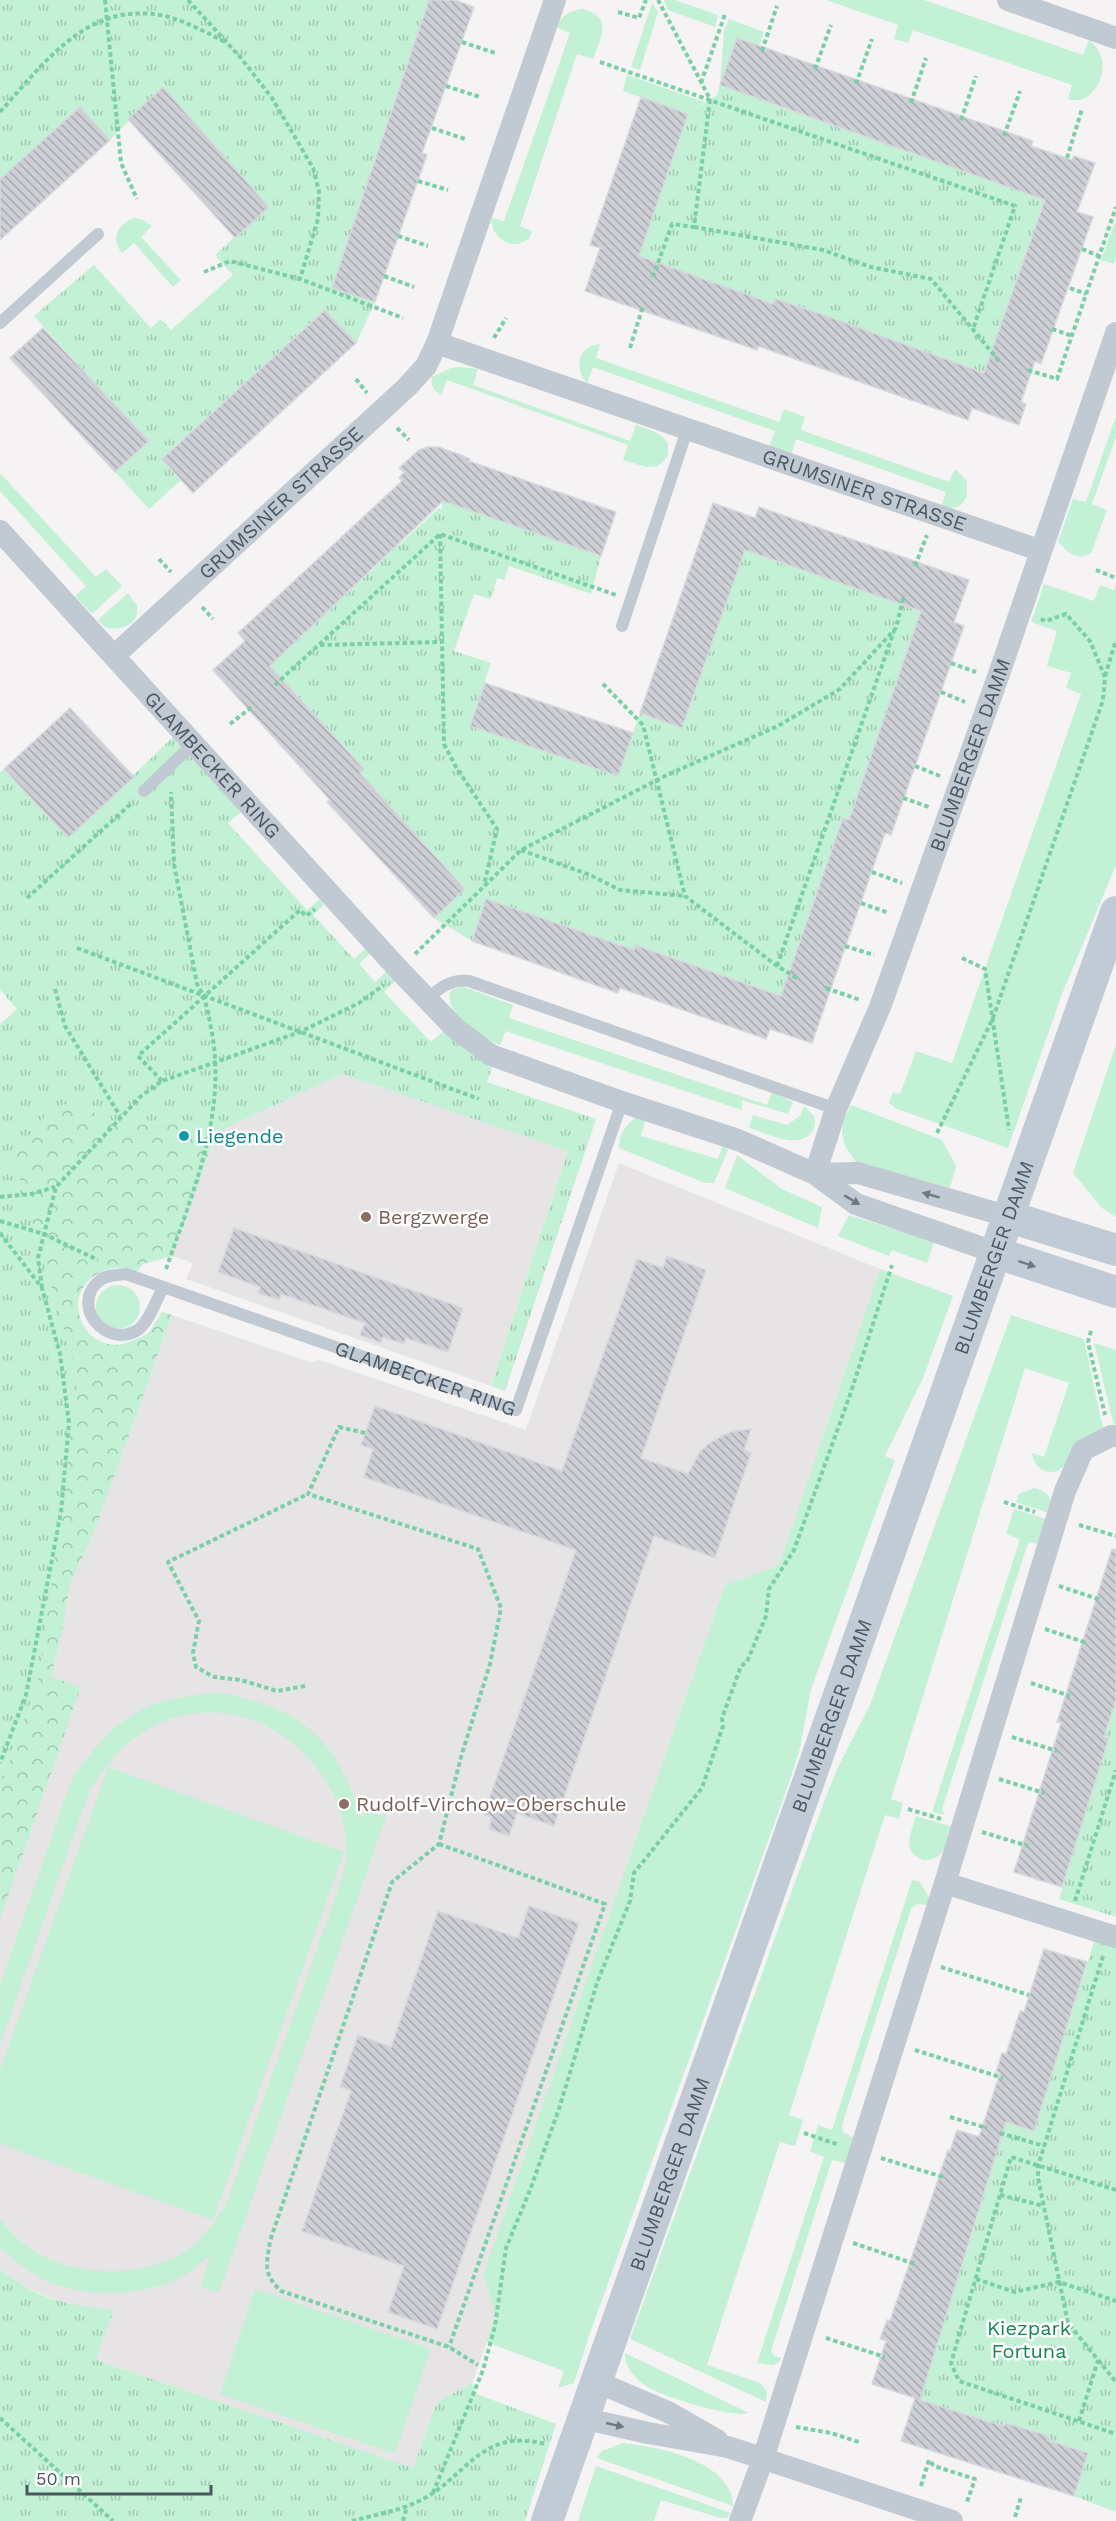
<svg xmlns="http://www.w3.org/2000/svg" width="1116" height="2521" font-family="'Work Sans',sans-serif">
  <defs>
    <pattern id="forest-crowns" width="20" height="18" patternUnits="userSpaceOnUse" patternTransform="scale(1.5)"><rect width="20" height="18" fill="#c3f1d5"/><path d="M2 6a3 3 0 1 1 6 0M12 15a3 3 0 1 1 6 0" fill="none" stroke="#a0c6b0"/></pattern>
    <pattern id="park-tufts" width="24" height="20" patternUnits="userSpaceOnUse" patternTransform="scale(1.5)"><rect width="24" height="20" fill="#c3f1d5"/><path d="M3 7l-1-3M5 7V3M7 7l1-3M15 17l-1-3M17 17v-4M19 17l1-3" fill="none" stroke="#a0c6b0"/></pattern>
    <pattern id="building-back-hatch" width="6" height="6" patternUnits="userSpaceOnUse" patternTransform="scale(1.5)"><rect width="6" height="6" fill="#cdcfd5"/><path d="M-1 5l2 2M0 0l6 6M5-1l2 2" fill="none" stroke="#a8abb0"/></pattern>
  </defs>
  <rect width="100%" height="100%" fill="#f5f3f3"/>
  <g fill="#e6e4e5">
    <path d="M342,1074l226,77 -77,235 -305,-107 7,-16 -21,-7 45,-124z"/>
    <path d="M619,1163l261,106 -101,296 -54,20 -242,689 13,43 -24,66 -35,19 -24,66 -317,-108 18,-50 -45,-5 -50,-20 -19,-16v-349l80,-232 -29,-11 11,-44 8,-49 25,-54 77,-215 138,47 9,-2 207,70z"/>
  </g>
  <g fill="#c3f1d5">
    <path d="M664,0h10l44,15 -3,12 -47,-17z"/>
    <path d="M826,0h98l159,55 6,-15c6,5 11,11 13,20 4,18 -12,47 -34,39l4,-14 -159,-55 -5,13 -14,-4 4,-14z"/>
    <path d="M652,3l6,9 -18,58 -9,-3z"/>
    <path d="M582,9c32,7 19,28 11,50l-16,-5 -57,172 12,5 -3,8c-4,2 -9,5 -14,5 -13,1 -26,-14 -23,-26l12,3 66,-188 -14,-6c6,-12 13,-16 26,-18z"/>
    <path d="M729,19l35,13 -5,14 -22,-8 -17,47 4,-54z"/>
    <path d="M627,75l78,27 -17,12 -65,-23z"/>
    <path d="M134,218l9,2 9,6 -11,11 40,43 -8,7 -39,-44 -12,10c-12,-15 -4,-29 12,-35z"/>
    <path d="M1116,219v39l-2,6 -13,-4z"/>
    <path d="M600,344l-4,14 183,64 5,-13 21,8 -4,13 148,52 6,-13 12,12v15c-5,11 -14,14 -26,12l5,-16 -150,-53 -5,16 -22,-8 6,-16 -182,-64 -6,16c-14,-15 -8,-38 13,-39z"/>
    <path d="M460,367l18,2 -5,16 157,56 6,-16c12,4 24,7 32,18v13l-10,10 -12,1 -23,-7 5,-15 -181,-65 -6,15c-7,-4 -11,-9 -9,-18l19,-9z"/>
    <path d="M1116,416v21l-24,67 15,6 -16,43c-14,9 -23,-1 -33,-11l15,-43 13,3z"/>
    <path d="M0,473l96,104 10,-8 16,17 -30,28 -17,-18 11,-10 -86,-95z"/>
    <path d="M1044,584l50,17 6,-16 14,5 2,-6v281l-54,129 -54,154 -111,-39 -8,-6 4,-11 7,2 16,-43 36,12 129,-369 -15,-6 5,-15 -24,-7 10,-35 -26,-9z"/>
    <path d="M128,593l9,13c2,20 -15,24 -31,22l-8,-8z"/>
    <path d="M464,987l49,18 -4,13 258,87 5,-13 21,10 -5,12 -46,-14v10l-236,-79 -6,14c-16,-7 -56,-31 -50,-52l3,-4z"/>
    <path d="M1116,1044v173l-14,-9 -29,-35z"/>
    <path d="M851,1105l91,35 14,26 -6,22 -94,-26 -11,-16 -3,-12 1,-12z"/>
    <path d="M804,1106l10,10c2,7 1,13 -4,18 -16,15 -43,-1 -61,-6l4,-13 34,10 13,-9z"/>
    <path d="M635,1118l10,3 -4,15 77,23 5,-14 5,5 -14,33h-9l-86,-35c0,-14 6,-22 16,-30z"/>
    <path d="M737,1155l45,34 40,18 -4,21 -93,-40z"/>
    <path d="M849,1215l85,27 -7,21 -35,-13 -3,6 -51,-20z"/>
    <path d="M880,1269l73,27 -30,82 -38,78 10,4 -84,229 -11,59 -11,35 -199,550 -16,50 -16,5 6,-17 -78,-29 10,-25 -13,-43 242,-689 54,-20z"/>
    <circle cx="118" cy="1307" r="22"/>
    <path d="M1011,1315l73,24 19,90c-8,2 -14,5 -21,11 -10,10 -17,38 -37,31 -8,-3 -12,-10 -13,-18l12,4 25,-74 -44,-15 -134,431 12,4 -4,16 -14,-4 -96,300 14,5 -8,26 -15,-4 -73,223 53,18 7,8 -1,11 -136,-63 194,-537 13,-33 33,-64z"/>
    <path d="M1094,1343l22,7v76h-2z"/>
    <path d="M1034,1488c16,4 18,11 18,26l-36,-12 3,-8z"/>
    <path d="M1014,1509l36,11 -8,25 -13,-3 -2,4 -83,257 -2,6 3,6 -13,-3 88,-273 -14,-5z"/>
    <path d="M221,1693c80,14 119,48 140,127l5,-10 20,7 -167,476 -18,-6 9,-31c-10,7 -20,16 -30,22 -37,18 -98,21 -135,2 -17,-9 -31,-20 -45,-32v-30c38,58 126,67 183,35 19,-11 31,-31 43,-48l110,-309c3,-12 9,-24 10,-36 5,-95 -90,-174 -182,-139 -33,13 -58,41 -75,71l-89,253v-60l72,-206c46,-64 69,-81 149,-86z"/>
    <path d="M108,1767l236,85 -131,368 -213,-76v-74z"/>
    <path d="M916,1816l37,11c-6,16 -9,34 -30,33 -22,-9 -12,-26 -7,-44z"/>
    <path d="M912,1880l8,2 10,17 -2,6 -11,-1 -6,5 -69,216 1,7 11,6 -8,25 -14,-3 -61,191 3,5 7,2 -2,4 -6,3 -16,-2 67,-206 -14,-6 8,-26 14,5z"/>
    <path d="M255,2289l176,60 -36,105 -175,-60z"/>
    <path d="M625,2353l124,60c-19,5 -90,-17 -106,-29 -10,-8 -19,-19 -18,-31z"/>
    <path d="M623,2443c36,4 109,18 110,63l-136,-48 5,-7z"/>
    <path d="M596,2466l135,47 -4,5h-6l-60,-18 -7,21h-76z"/>
  </g>
  <path fill="url(#forest-crowns)" d="M73,1102l51,25 49,-7 44,12 -45,124 -29,8 -6,8c-16,-6 -28,-6 -43,4 -36,25 -5,86 40,64 5,-2 12,-4 16,-9 4,-5 8,-13 12,-19l10,3 -77,215 -25,54 -8,49 -11,44 30,10 -81,233v-778l13,14 39,-48z"/>
  <g fill="url(#park-tufts)">
    <path d="M0,0h429l-12,34 -3,22 -4,-1 -77,233 42,14 -19,41 -32,-33 -162,149 19,21 -32,29 -34,-37 33,-31 -114,-125 60,-51 57,63 10,-9 10,11 62,-55 -18,-20 53,-48 -105,-120 -53,53 -31,-33 -79,72z"/>
    <path d="M720,85l318,103 -3,9 10,3 -61,173 -21,-8 -22,-2 1,-6 -82,-28 -107,-32 -23,-3 2,-5 -64,-22 -31,-6 51,-147 29,-19z"/>
    <path d="M443,501l158,55 -10,38 -82,-28 -5,14 -7,-2 -6,21 -17,-5 -20,57 37,12 -21,62 148,51 22,-63 43,14 61,-177 42,15 2,-5 19,12 114,38 -72,210 -67,176 -146,-51 -3,5 -146,-51 -15,42 -38,-23 31,-30 -105,-115 4,-4 -96,-102 114,-106 -2,-4 14,-14 4,3 41,-38 2,2z"/>
    <path d="M173,737l68,75 -13,11 79,87 13,-11 4,6 -11,10 41,44 11,-10 5,5 -11,10 16,18 11,-10 9,9 -11,11 47,50 12,-10 49,36 -5,14 109,37 -91,272 -14,-5 77,-235 -226,-77 -125,58 -44,-12 -49,7 -51,-25 -21,6 -39,48 65,222 -39,300 -39,111v-765l17,-15 -17,-19v-218l4,-3 64,69z"/>
    <path d="M1116,1700v217l-57,-18 49,-161 -4,-1z"/>
    <path d="M1095,1939l21,6v567l-42,-16 14,-43 -41,-12 1,-5 -42,-13 -2,3 -84,-26 40,-129 2,-21 5,1 19,-62 -3,-1 17,-44 -3,-2 7,-20 30,9 40,-126 -4,-2 6,-20 5,1z"/>
    <path d="M0,2269c37,31 68,36 114,41l-18,50 317,108 24,-66 35,-19 5,11 79,30 -31,97h-525z"/>
  </g>
  <g fill="url(#building-back-hatch)" stroke="#d7d9de" stroke-width="1.5">
    <path d="M429,0h26l19,7 -52,146 5,2 -52,147 -43,-14z"/>
    <path d="M737,38l296,103 -2,5 41,14 2,-4 21,7 -18,49 16,5 -52,147 -6,-3 -14,41 5,2 -7,21 -47,-17 -4,12 -210,-74 -1,4 -172,-59 15,-43 -10,-3 51,-148 47,17 -49,142 134,48 2,-5 43,14 166,60 61,-173 -325,-115z"/>
    <path d="M163,87l106,120 -34,31 -107,-119z"/>
    <path d="M80,107l30,33 -110,100v-61z"/>
    <path d="M325,310l31,33 -163,150 -31,-34z"/>
    <path d="M43,328l106,113 -34,31 -105,-114z"/>
    <path d="M428,447h10l23,8 9,4 -1,2 147,51 -15,44 -158,-55 -173,165 94,103 -4,4 105,116 -31,29 -107,-116 3,-2 -117,-130 32,-29 -7,-8 164,-152 -3,-3 5,-6 -5,-4 20,-18z"/>
    <path d="M713,503l42,15 4,-11 210,73 -15,42 10,4 -73,209 -6,-2 -73,210 -42,-14 -4,10 -146,-51 -2,5 -146,-52 14,-42 148,51 1,-5 146,51 62,-178 6,2 72,-209 -176,-61 -63,178 -42,-15z"/>
    <path d="M485,683l148,50 -15,43 -148,-50z"/>
    <path d="M70,708l64,69 -66,61 -64,-69z"/>
    <path d="M234,1228l229,80 -15,44 -42,-14 -2,6 -21,-7 -2,6 -21,-8 5,-12 -84,-29 -2,6 -21,-7 2,-6 -42,-15z"/>
    <path d="M667,1256l39,14 -65,188 47,16 12,-22 9,-9 21,-11 21,-3 -7,21 7,3 -36,105 -61,-22 -100,290 -37,-13 -8,23 -20,-7 3,-12 -8,-3 92,-264 -212,-73 9,-28 -12,-4 14,-39 187,65 75,-212 26,9z"/>
    <path d="M1112,1549l4,1v150l-12,37 5,1 -47,149 -48,-15 47,-149 -4,-1z"/>
    <path d="M529,1906l50,17 -142,406 -49,-17 16,-46 -102,-35 49,-140 -11,-4 18,-52 33,12 47,-136 80,27z"/>
    <path d="M1044,1949l43,13 -53,169 -28,-9 -86,278 63,20 21,6 1,-3 44,13 -2,4 41,13 -14,43 -173,-55 14,-43 -43,-14 14,-43 -6,-2 7,-19 3,1 58,-171 2,1 7,-21 22,7 21,-64 -4,-1 6,-19 4,1 14,-43 4,1z"/>
  </g>
  <g fill="none" stroke-linecap="round" stroke-linejoin="round">
    <g stroke="#7ad0a6" stroke-width="4" stroke-dasharray="4.5 3" stroke-linecap="butt">
      <path d="M105,0l16,163 16,36"/>
      <path d="M188,0l53,58 31,40 41,70 6,23 -1,28 -18,60"/>
      <path d="M618,12l21,6 7,-18"/>
      <path d="M462,42l33,11"/>
      <path d="M762,51l15,-45"/>
      <path d="M600,62l415,144 -42,123"/>
      <path d="M815,69l16,-44"/>
      <path d="M701,83l24,-69"/>
      <path d="M856,84l16,-45"/>
      <path d="M446,86l34,11"/>
      <path d="M911,103l15,-45"/>
      <path d="M0,112c46,-51 88,-112 165,-96 22,6 41,16 60,26"/>
      <path d="M961,120l15,-44"/>
      <path d="M432,128l33,11"/>
      <path d="M1004,136l16,-45"/>
      <path d="M1067,158l15,-49"/>
      <path d="M418,181l30,9"/>
      <path d="M694,227l129,23 48,17 60,12 68,82"/>
      <path d="M398,236l30,10"/>
      <path d="M1082,249l17,7"/>
      <path d="M204,272l26,-11 70,18 103,39"/>
      <path d="M384,276l30,11"/>
      <path d="M653,277l19,-53 22,3 16,-128 -52,-99"/>
      <path d="M1070,288l16,6"/>
      <path d="M1052,329l20,7"/>
      <path d="M494,338l12,-20"/>
      <path d="M630,348l13,-42"/>
      <path d="M1028,370l29,9 59,-172"/>
      <path d="M356,379l11,14"/>
      <path d="M397,428l12,12"/>
      <path d="M440,534l4,210 12,23 41,62 -13,56"/>
      <path d="M159,559l12,13"/>
      <path d="M915,566l12,-31"/>
      <path d="M1096,570l20,8"/>
      <path d="M202,607l11,12"/>
      <path d="M320,645l122,-3"/>
      <path d="M951,663l25,9"/>
      <path d="M1105,676l11,-36"/>
      <path d="M603,684l40,41 42,171 92,70 20,12"/>
      <path d="M275,685l165,-151 176,61"/>
      <path d="M941,692l24,10"/>
      <path d="M230,724l23,-18"/>
      <path d="M915,766l25,10"/>
      <path d="M903,798l26,9"/>
      <path d="M521,850l69,25 30,15 65,6"/>
      <path d="M872,872l30,11"/>
      <path d="M27,898l106,-96"/>
      <path d="M861,903l28,10"/>
      <path d="M845,946l29,9"/>
      <path d="M77,948l402,151"/>
      <path d="M415,954l106,-104 146,-75 111,-49 62,-37 56,-61 8,-33"/>
      <path d="M962,958l23,11 24,161"/>
      <path d="M777,966l117,-335"/>
      <path d="M826,988l34,12"/>
      <path d="M55,989l10,37 55,90"/>
      <path d="M162,1081l-24,-25 162,-146 6,6 9,-7"/>
      <path d="M937,1133l56,-115 110,-318 2,-23 -15,-36 -24,-27 -20,7 -6,-2"/>
      <path d="M0,1197l31,-3 24,-7"/>
      <path d="M0,1221l44,13 54,26"/>
      <path d="M0,1233l42,55 18,66 9,69 -8,89 -35,183 -26,68"/>
      <path d="M166,1269c27,-77 62,-158 45,-241 -3,-16 -5,-30 -14,-44l-23,-120 -3,-72"/>
      <path d="M42,1288l-4,-30 18,-71 85,-91 21,-15 138,-49 59,-29 25,-18"/>
      <path d="M1091,1331l-3,11 17,73"/>
      <path d="M365,1433l-26,-6 -31,67 170,55 23,59 -11,56 -29,93 -22,87 -47,38 -122,359c-3,23 -8,32 11,50l168,56 29,18"/>
      <path d="M1004,1502l31,10"/>
      <path d="M1079,1525l37,11"/>
      <path d="M1059,1586l42,14"/>
      <path d="M1045,1629l42,14"/>
      <path d="M1031,1683l39,13"/>
      <path d="M305,1686l-28,5 -36,-11 -27,-3 -18,-10 -3,-14 6,-32 -31,-59 140,-68"/>
      <path d="M1012,1737l45,14"/>
      <path d="M999,1779l45,14"/>
      <path d="M908,1809l33,10"/>
      <path d="M982,1832l46,14"/>
      <path d="M439,1844l166,60 -156,443"/>
      <path d="M1075,1901l41,-131"/>
      <path d="M1103,1956l-65,210v12l30,145 48,59"/>
      <path d="M941,1967l88,28"/>
      <path d="M915,2050l88,28"/>
      <path d="M950,2117l37,11"/>
      <path d="M804,2133l35,12"/>
      <path d="M1000,2133l44,13"/>
      <path d="M881,2158l62,19"/>
      <path d="M1116,2190l-105,-33 -60,206 8,18 157,53"/>
      <path d="M1000,2195l44,11"/>
      <path d="M853,2243l62,21"/>
      <path d="M976,2279l39,13 44,-10 57,19"/>
      <path d="M826,2338l59,19"/>
      <path d="M0,2418l113,103"/>
      <path d="M1079,2421l19,-61"/>
      <path d="M796,2427l35,6 28,9"/>
      <path d="M921,2486l8,-26 5,6 41,13 -8,23"/>
      <path d="M433,2493l50,-123 12,-44 11,-78 24,-58 29,-81 38,-126 33,-82 4,-28 68,-85 21,-62 -1,-8 19,-52 6,-4 19,-46 3,-27 25,-39 56,-155 42,-130"/>
      <path d="M1015,2517l6,-20"/>
      <path d="M352,2521c22,-6 47,-10 67,-20 48,-23 61,-74 126,-57"/>
      <path d="M403,2521l4,-15"/>
    </g>
    <g stroke="#c1cad2" stroke-width="12">
      <path d="M0,323l98,-89"/>
      <path d="M622,626l65,-196"/>
      <path d="M144,791l50,-48"/>
      <path d="M428,999c12,-12 23,-20 41,-18l367,128"/>
      <path id="s1" d="M163,1288c-7,12 -13,32 -24,41 -31,22 -70,-23 -40,-48 6,-6 18,-6 27,-7l390,136 106,-308"/>
    </g>
    <g stroke="#c1cad2" stroke-width="22">
      <path d="M1008,0l108,38"/>
      <path id="s2" d="M437,343l602,207"/>
      <path id="s3" d="M0,531l400,440 55,57 36,27 131,47 116,38 77,34 41,30 141,49"/>
      <path id="s4" d="M115,655l292,-268 19,-21 11,-23 118,-343"/>
      <path id="s5" d="M815,1174l21,-65 44,-102 119,-333 117,-341"/>
      <path d="M815,1174l43,-1 152,44"/>
      <path d="M945,1883l171,54"/>
      <path d="M595,2381l73,31 49,28"/>
      <path d="M582,2418l66,15 80,14 224,74"/>
      <path d="M740,2521l23,-62 182,-576 120,-392 18,-41 28,-14h5"/>
    </g>
    <g stroke="#c1cbd6" stroke-width="32">
      <path d="M1010,1217l106,33"/>
      <path d="M997,1253l119,39"/>
      <path id="s6" d="M547,2521l569,-1609"/>
    </g>
  </g>
  <defs><path id="oneway-solid" d="M-6-.8H1V-3.2L6.5 0L1 3.2V.8H-6Z" transform="scale(1.5)"/></defs>
  <g fill="#6e7983">
    <use href="#oneway-solid" transform="translate(931 1195) rotate(-164)"/>
    <use href="#oneway-solid" transform="translate(852 1200) rotate(31)"/>
    <use href="#oneway-solid" transform="translate(615 2425) rotate(13)"/>
  </g>
  <use fill="#6e7984" href="#oneway-solid" transform="translate(1027 1264) rotate(18)"/>
  <circle fill="#0f9aa8" stroke="#fff" stroke-width="2" cx="184" cy="1136" r="6"/>
  <g fill="#8d6e63" stroke="#fff" stroke-width="2">
    <circle cx="366" cy="1217" r="6"/>
    <circle cx="344" cy="1804" r="6"/>
  </g>
  <g text-anchor="middle" stroke-width="5" stroke-linejoin="round" paint-order="stroke">
    <g font-size="20" fill="#4a5661" stroke="#fff">
      <text dy="7" stroke="none"><textPath href="#s2" startOffset="452">GRUMSINER STRASSE</textPath></text>
      <text dy="7" stroke="none"><textPath href="#s4" startOffset="225">GRUMSINER STRASSE</textPath></text>
      <text dy="7" stroke="none"><textPath href="#s5" startOffset="447">BLUMBERGER DAMM</textPath></text>
      <text dy="7" stroke="none"><textPath href="#s3" startOffset="316">GLAMBECKER RING</textPath></text>
      <text dy="7" stroke="none"><textPath href="#s6" startOffset="1340">BLUMBERGER DAMM</textPath></text>
      <text dy="7" stroke="none"><textPath href="#s1" startOffset="488">GLAMBECKER RING</textPath></text>
      <text dy="7" stroke="none"><textPath href="#s6" startOffset="854">BLUMBERGER DAMM</textPath></text>
      <text dy="7" stroke="none"><textPath href="#s6" startOffset="368">BLUMBERGER DAMM</textPath></text>
    </g>
    <g font-size="20" fill="#0d838f" stroke="#fff" text-anchor="start">
      <text x="196" y="1143">Liegende</text>
    </g>
    <g font-size="20" fill="#785e54" stroke="#fff" text-anchor="start">
      <text x="378" y="1224">Bergzwerge</text>
      <text x="356" y="1811">Rudolf-Virchow-Oberschule</text>
    </g>
    <g font-size="20" fill="#17864f" stroke="#fff">
      <text x="1029" y="2335">Kiezpark<tspan x="1029" dy="23">Fortuna</tspan></text>
    </g>
  </g>
  <path d="M27 2485v9h184v-9" fill="none" stroke="#4a5661" stroke-width="3"/>
  <text x="36" y="2485" font-size="18" fill="#4a5661" stroke="#ffffff" stroke-width="4.5" paint-order="stroke">50 m</text>
</svg>
